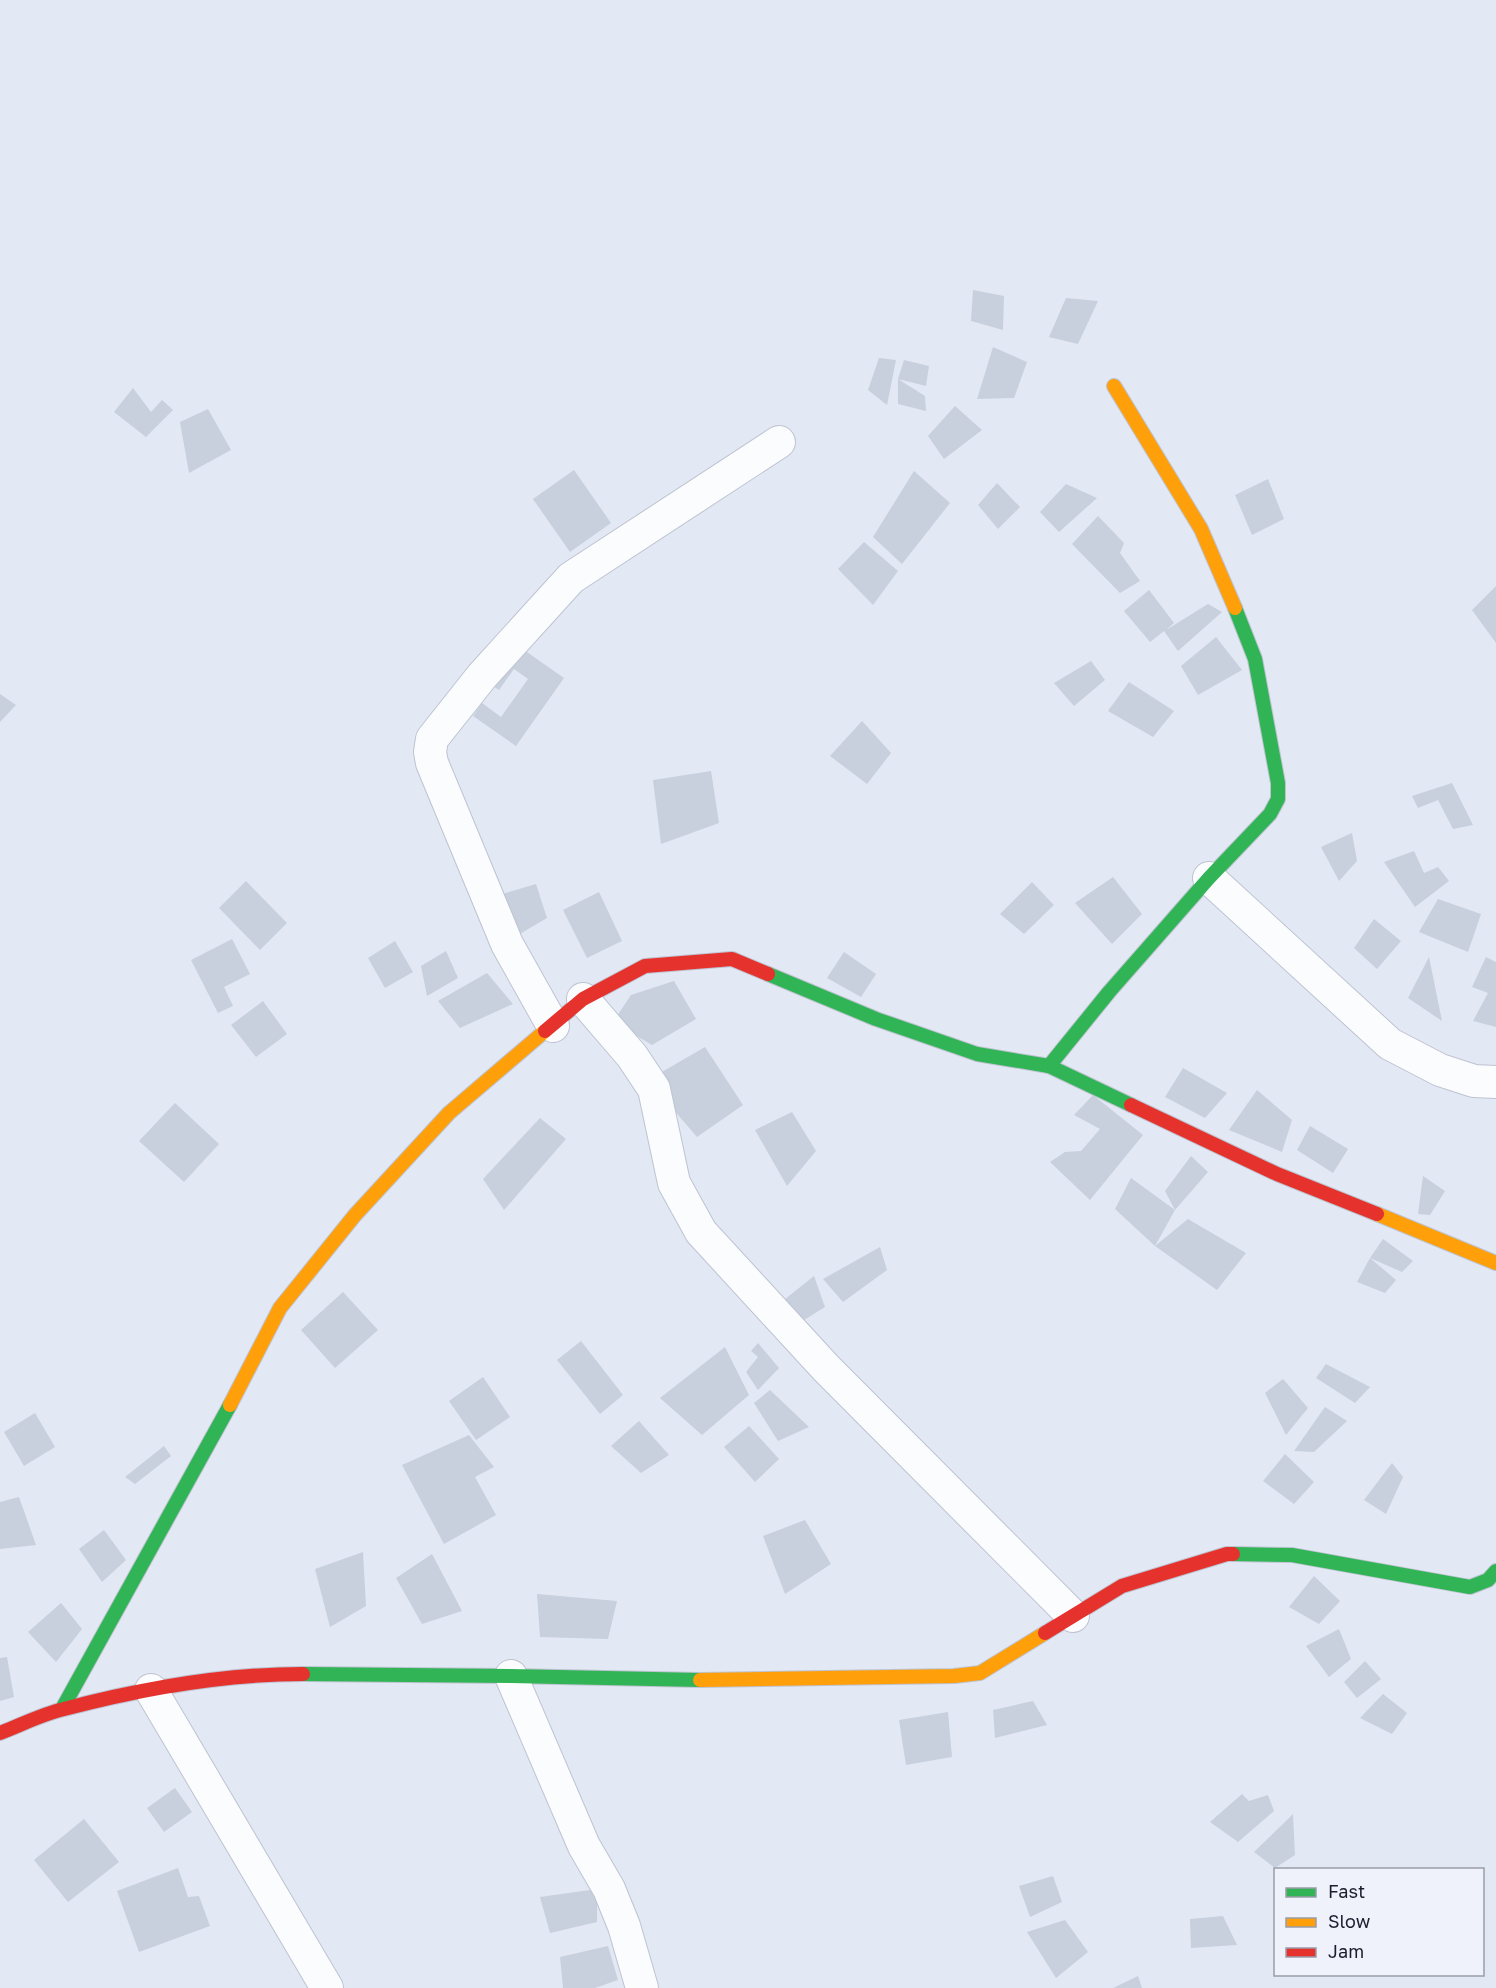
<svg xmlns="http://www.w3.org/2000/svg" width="1496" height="1988" font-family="'Golos Text',sans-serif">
  <rect width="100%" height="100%" fill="#e3e8f5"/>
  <g fill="#c8d0dd">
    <path d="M973,290l31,6 -1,34 -32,-9z"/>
    <path d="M1066,298l32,3 -20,43 -29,-7z"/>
    <path d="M993,347l34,15 -13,36 -37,1z"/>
    <path d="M879,358l17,2 -9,45 -19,-15z"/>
    <path d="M904,360l25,6 -3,20 -28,-7 27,17 1,15 -28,-7v-25z"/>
    <path d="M133,388l18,24 11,-12 11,10 -27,27 -32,-25z"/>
    <path d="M955,406l27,24 -38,29 -16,-23z"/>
    <path d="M208,409l23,41 -42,23 -9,-51z"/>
    <path d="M574,470l37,53 -41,29 -37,-53z"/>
    <path d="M914,471l36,32 -48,61 -29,-27z"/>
    <path d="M1268,479l16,40 -32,16 -17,-40z"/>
    <path d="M997,483l23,24 -22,22 -20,-24z"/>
    <path d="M1066,484l31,14 -38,34 -19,-20z"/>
    <path d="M1098,516l26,27 -4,10 20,28 -20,12 -48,-49z"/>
    <path d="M864,542l34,29 -25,34 -35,-36z"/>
    <path d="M1496,586v57l-24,-33z"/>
    <path d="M1149,590l25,33 -8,7 42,-26 14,8 -44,39 -14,-20 -14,11 -26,-31z"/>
    <path d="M1216,637l26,33 -44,25 -17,-29z"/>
    <path d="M514,643l50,35 -48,68 -43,-30 9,-13 19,14 27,-38 -14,-10 -15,21 -12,-8z"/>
    <path d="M1091,661l14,19 -31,26 -20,-23z"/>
    <path d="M1129,682l45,29 -21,26 -45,-26z"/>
    <path d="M0,694l16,11 -16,17z"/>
    <path d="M862,721l29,32 -24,31 -37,-28z"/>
    <path d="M711,771l8,52 -58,21 -8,-64z"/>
    <path d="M1452,783l21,42 -20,4 -15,-29 -20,8 -6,-12z"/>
    <path d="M1352,833l5,28 -18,20 -18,-34z"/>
    <path d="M1414,851l10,22 14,-6 11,14 -34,26 -31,-45z"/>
    <path d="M1113,877l29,37 -30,30 -37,-41z"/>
    <path d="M246,881l41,42 -27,27 -41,-42z"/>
    <path d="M1032,882l22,23 -30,29 -24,-20z"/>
    <path d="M536,884l11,34 -29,17 -16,-41z"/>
    <path d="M599,892l23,49 -35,17 -24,-48z"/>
    <path d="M1438,899l43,15 -13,38 -49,-20z"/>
    <path d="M1374,919l27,22 -24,28 -23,-21z"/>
    <path d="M232,939l18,35 -26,13 9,19 -15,7 -27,-53z"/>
    <path d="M395,941l18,31 -28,16 -17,-30z"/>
    <path d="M446,951l12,27 -31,18 -6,-30z"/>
    <path d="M844,952l32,22 -15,23 -34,-19z"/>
    <path d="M1429,957l13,64 -34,-23z"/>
    <path d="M1486,957l10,5v65l-23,-6 15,-28 -16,-6z"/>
    <path d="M487,973l26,31 -53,24 -22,-27z"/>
    <path d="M674,981l22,38 -44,26 -39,-23 18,-27z"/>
    <path d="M263,1001l24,33 -31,23 -25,-32z"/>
    <path d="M705,1047l38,58 -46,32 -49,-57z"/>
    <path d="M1183,1068l44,25 -22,25 -40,-21z"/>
    <path d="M1257,1090l35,30 -10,32 -53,-22z"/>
    <path d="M1093,1095l50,40 -53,65 -40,-38 15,-10 16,-1 19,-22 -26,-14z"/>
    <path d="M175,1103l44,41 -35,38 -45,-41z"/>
    <path d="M792,1112l24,39 -29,35 -32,-56z"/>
    <path d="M540,1118l26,21 -62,71 -21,-31z"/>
    <path d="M1310,1126l38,23 -15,24 -36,-23z"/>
    <path d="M1191,1156l17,16 -33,38 -20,36 -40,-37 16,-31 44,32 -10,-19z"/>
    <path d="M1423,1176l22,15 -15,24 -12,-1z"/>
    <path d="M1188,1219l58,34 -29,37 -62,-44z"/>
    <path d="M1383,1239l30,22 -11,11 -32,-14z"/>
    <path d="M880,1247l7,23 -44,32 -20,-23z"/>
    <path d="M1370,1258l26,22 -11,13 -28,-11z"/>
    <path d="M814,1276l11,31 -29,18 -17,-21z"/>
    <path d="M343,1292l35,38 -43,38 -34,-38z"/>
    <path d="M581,1341l42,54 -23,19 -43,-54z"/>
    <path d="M758,1343l21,25 -21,22 -12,-18 12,-15 -7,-6z"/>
    <path d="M725,1347l24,48 -47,40 -42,-37z"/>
    <path d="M1326,1364l44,23 -15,16 -39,-25z"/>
    <path d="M483,1377l27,40 -34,23 -27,-39z"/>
    <path d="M1283,1379l25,29 -22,27 -21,-42z"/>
    <path d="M770,1390l39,37 -31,14 -24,-38z"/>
    <path d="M1325,1407l22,14 -33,31 -20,-1z"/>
    <path d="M35,1413l20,34 -31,19 -20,-34z"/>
    <path d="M639,1421l30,34 -28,18 -30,-27z"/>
    <path d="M749,1426l30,33 -24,23 -31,-35z"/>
    <path d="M469,1435l25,32 -19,10 21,38 -52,29 -42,-79z"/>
    <path d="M164,1446l7,10 -36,28 -10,-7z"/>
    <path d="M1285,1454l29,28 -20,22 -31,-23z"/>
    <path d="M1392,1463l11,14 -17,37 -22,-14z"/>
    <path d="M19,1497l17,48 -36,4v-47z"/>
    <path d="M805,1520l26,44 -46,30 -22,-58z"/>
    <path d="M104,1530l22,30 -24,22 -23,-33z"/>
    <path d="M363,1552l3,54 -36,21 -15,-58z"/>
    <path d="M432,1554l30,57 -40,13 -26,-46z"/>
    <path d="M1314,1576l26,25 -21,23 -30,-17z"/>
    <path d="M537,1594l80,7 -9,38 -68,-2z"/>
    <path d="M61,1603l21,26 -26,33 -28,-30z"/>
    <path d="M1339,1629l12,30 -22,18 -23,-31z"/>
    <path d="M7,1657l7,40 -14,4v-43z"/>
    <path d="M1365,1661l16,18 -24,19 -13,-16z"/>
    <path d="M1383,1694l24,19 -15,21 -32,-16z"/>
    <path d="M1033,1701l14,24 -52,13 -2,-28z"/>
    <path d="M948,1712l4,45 -46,8 -7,-45z"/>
    <path d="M175,1788l17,24 -28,20 -17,-24z"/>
    <path d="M1242,1794l7,7 19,-6 6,16 -36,31 -28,-20z"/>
    <path d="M1293,1814l2,41 -20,13 -21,-16z"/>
    <path d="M84,1819l35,43 -51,40 -34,-42z"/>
    <path d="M178,1868l10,29 11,-1 11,30 -71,26 -22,-61z"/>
    <path d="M1053,1876l9,26 -32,15 -11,-31z"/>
    <path d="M597,1889v33l-47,11 -10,-36z"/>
    <path d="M1223,1916l14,29 -46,3 -1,-29z"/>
    <path d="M1065,1920l23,32 -32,26 -29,-46z"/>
    <path d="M608,1946l10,34 -23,8h-32l-3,-31z"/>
    <path d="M1138,1976l4,12h-29z"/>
  </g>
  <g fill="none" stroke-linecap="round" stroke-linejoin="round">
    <defs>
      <g id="street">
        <path d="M1209,878l181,166 50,26 34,11 22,1"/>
        <path d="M583,999l49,57 22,33 20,94 27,49 125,136 247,248"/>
        <path d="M553,1026l-46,-82 -75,-181 -2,-11 2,-13 50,-63 89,-98 208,-136"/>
        <path d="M511,1676l73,170 25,43 15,37 18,62"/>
        <path d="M151,1690l176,298"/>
      </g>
      <g id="fast">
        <path d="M768,974l108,45 101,35 72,12 82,39"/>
        <path d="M1049,1066l60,-74 100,-114 61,-64 8,-15v-16l-23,-124 -20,-51"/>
        <path d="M1233,1554l59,1 178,32 18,-7 8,-9"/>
        <path d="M303,1674l208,2 189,4"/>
        <path d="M62,1709l168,-304"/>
      </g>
      <g id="slow">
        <path d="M1114,386l87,143 34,79"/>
        <path d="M1377,1214l119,49"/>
        <path d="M230,1405l50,-97 75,-93 94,-102 96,-82"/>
        <path d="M700,1680l254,-4 26,-3 65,-40"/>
      </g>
      <g id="jam">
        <path d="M545,1031l38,-32 62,-33 87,-7 36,15"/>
        <path d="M1131,1105l146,69 100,40"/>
        <path d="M1045,1633l77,-47 105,-32h6"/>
        <path d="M0,1733c21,-8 42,-19 64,-24 76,-20 161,-35 239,-35"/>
      </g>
    </defs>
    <use href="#street" stroke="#bec3d0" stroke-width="34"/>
    <use href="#fast" stroke="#bec3d0" stroke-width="16"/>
    <use href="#slow" stroke="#bec3d0" stroke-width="16"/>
    <use href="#jam" stroke="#bec3d0" stroke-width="16"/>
    <use href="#street" stroke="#fbfcfe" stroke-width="32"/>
    <use href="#fast" stroke="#30b455" stroke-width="14"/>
    <use href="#slow" stroke="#ff9f0a" stroke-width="14"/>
    <use href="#jam" stroke="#e5322d" stroke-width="14"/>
  </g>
  <rect x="1274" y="1868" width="210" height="108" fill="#eff2fa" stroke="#9a9da8" stroke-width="1.5"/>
  <rect x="1286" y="1888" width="30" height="9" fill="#30b455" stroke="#9a9da8" stroke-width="1.5"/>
  <text x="1328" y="1898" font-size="18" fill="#1a1e2d">Fast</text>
  <rect x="1286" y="1918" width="30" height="9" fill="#ff9f0a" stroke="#9a9da8" stroke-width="1.5"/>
  <text x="1328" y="1928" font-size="18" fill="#1a1e2d">Slow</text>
  <rect x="1286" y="1948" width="30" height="9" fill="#e5322d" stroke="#9a9da8" stroke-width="1.5"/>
  <text x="1328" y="1958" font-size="18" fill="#1a1e2d">Jam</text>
</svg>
